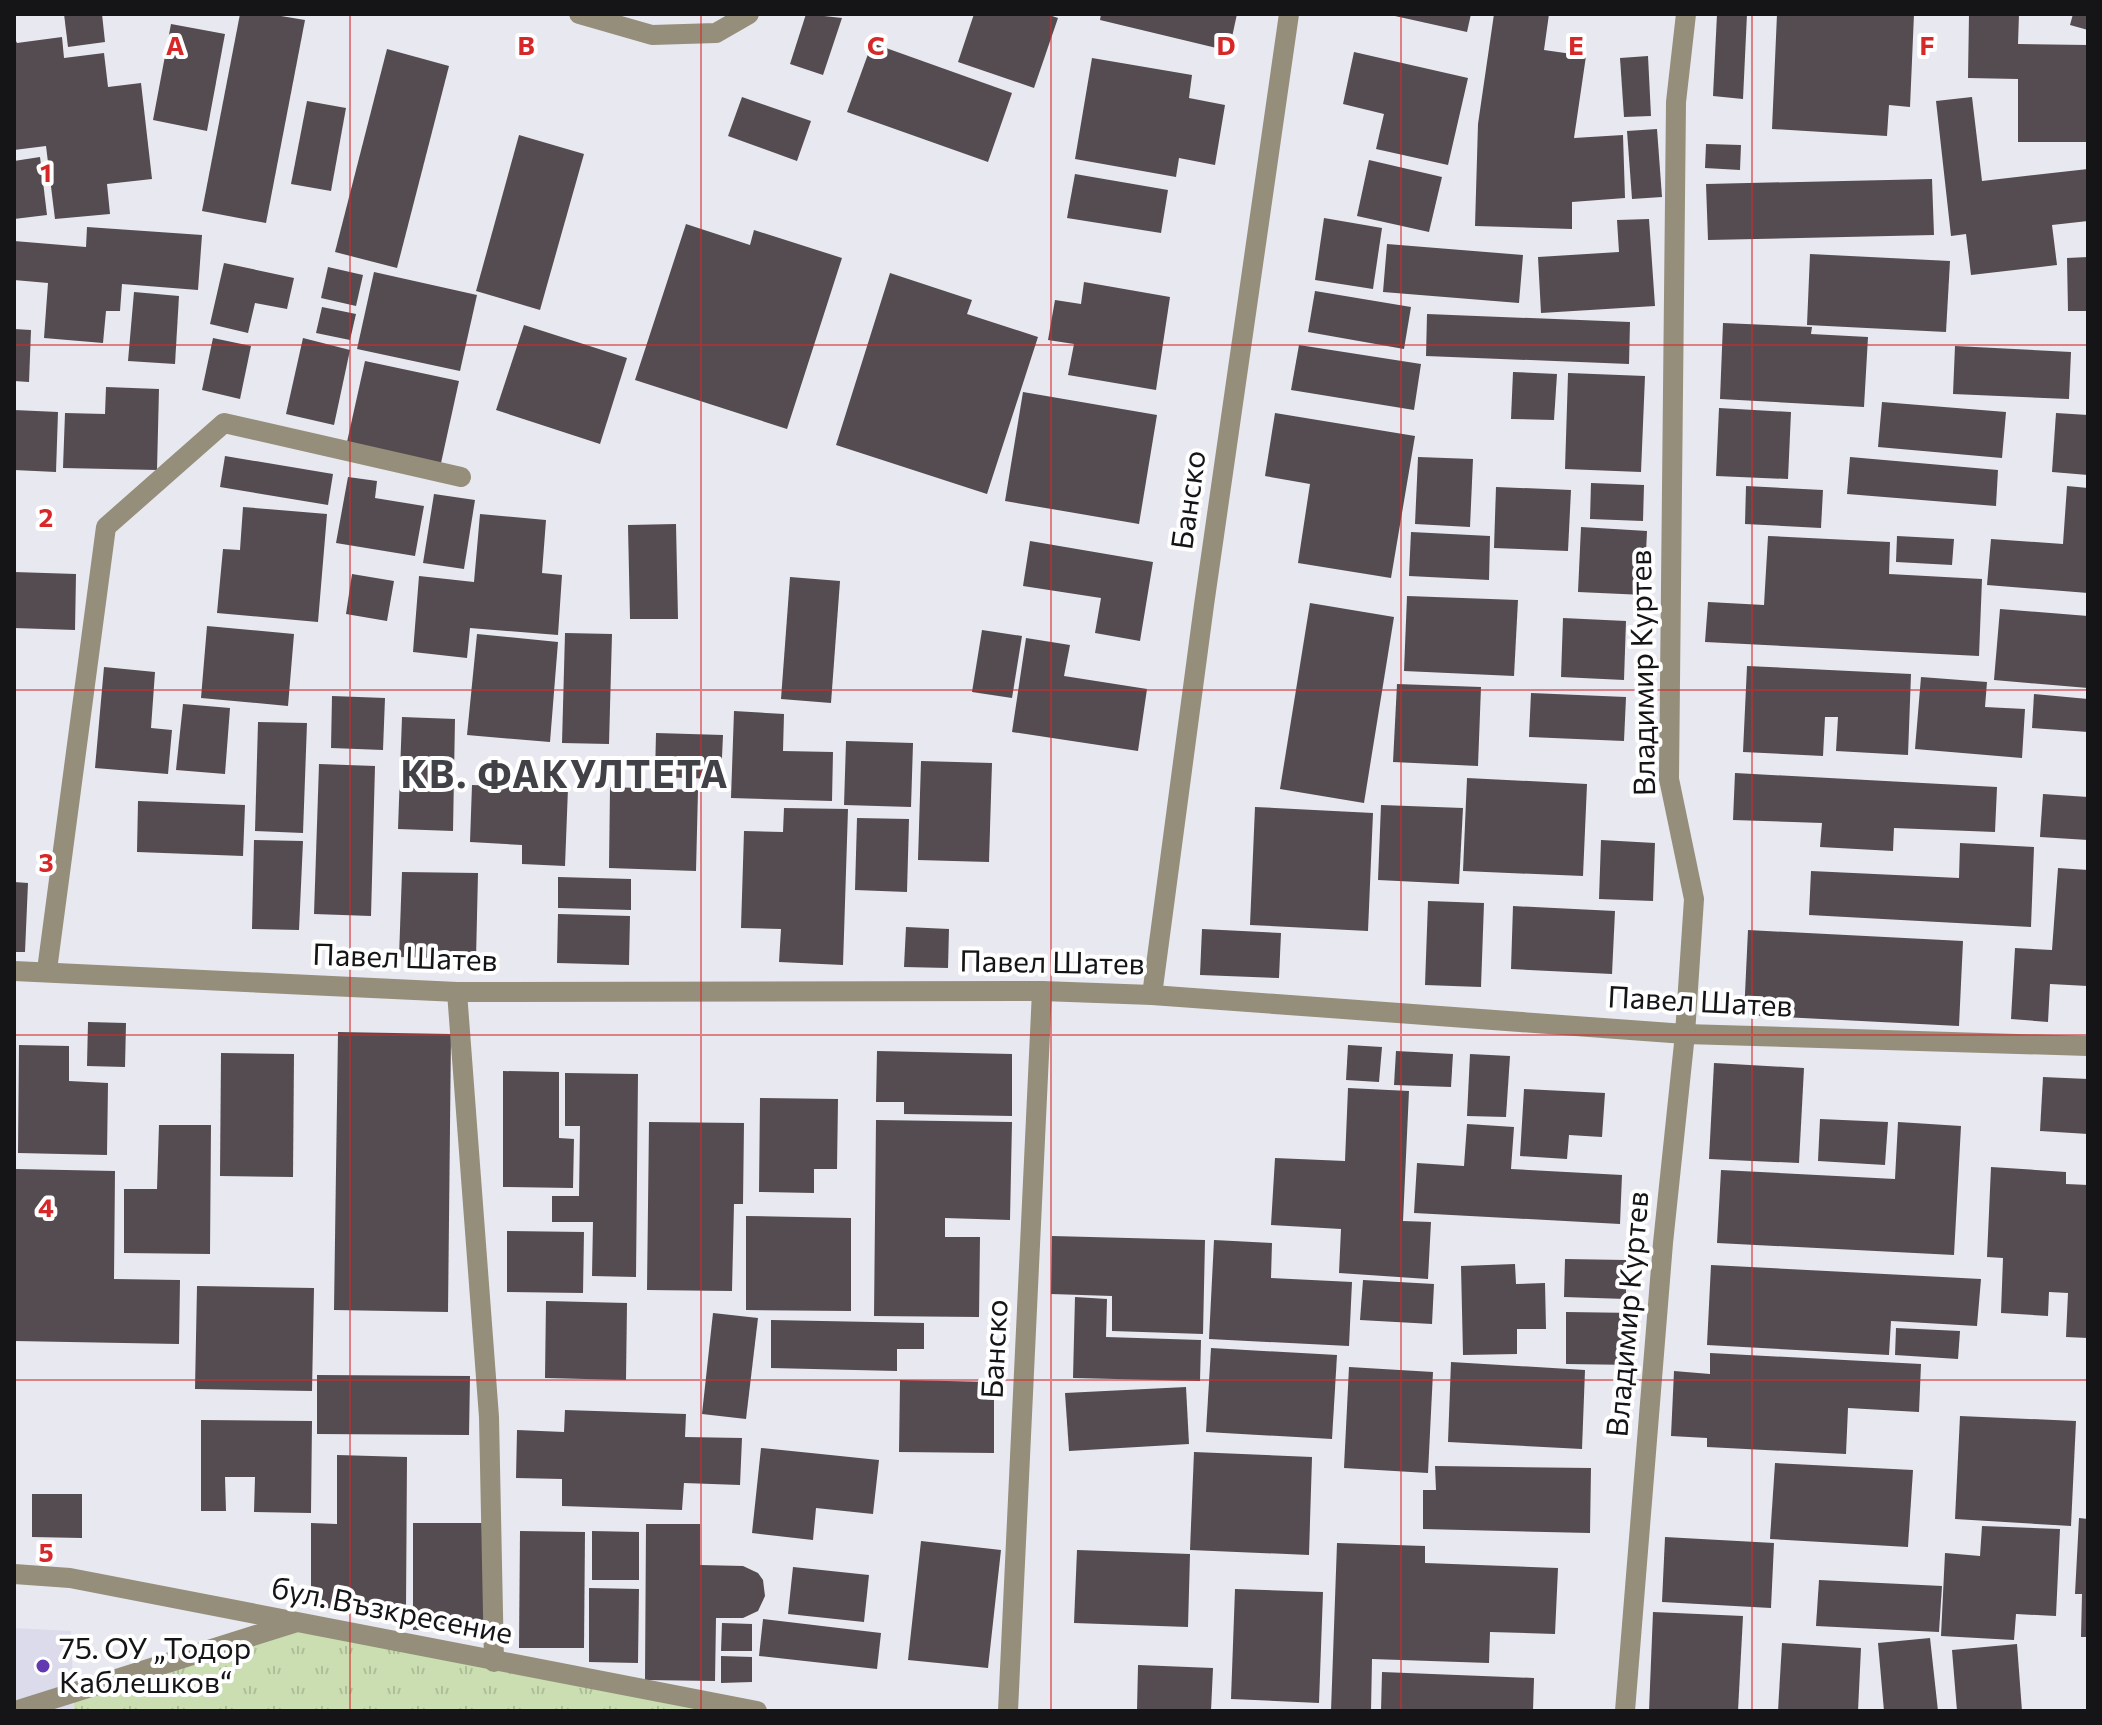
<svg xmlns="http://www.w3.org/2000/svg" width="2102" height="1725" font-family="Commissioner,sans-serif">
  <defs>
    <pattern id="grass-tufts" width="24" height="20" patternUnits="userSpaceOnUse" patternTransform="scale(2)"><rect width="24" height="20" fill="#cadeb1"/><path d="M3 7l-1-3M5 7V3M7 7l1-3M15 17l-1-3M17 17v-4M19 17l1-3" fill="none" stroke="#adbe98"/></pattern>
  </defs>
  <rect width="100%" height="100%" fill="#e8e8f1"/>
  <path fill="#dbdbec" d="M14,1628l57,3 3,80h-60z"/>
  <path fill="url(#grass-tufts)" d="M297,1622l460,89h-683v-10z"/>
  <g fill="#544c50">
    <path d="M64,14h38l3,28 -37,5z"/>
    <path d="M240,14h29l36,6 -39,203 -64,-12z"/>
    <path d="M806,14l36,4 -19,57 -33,-11z"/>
    <path d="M974,14h72l12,4 -24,70 -76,-26z"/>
    <path d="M1101,14h136l-8,37 -129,-31z"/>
    <path d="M1386,14h85l-4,18z"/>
    <path d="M1494,14h55l-5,36 42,6 -12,82 49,-3 2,63 -53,4v27l-97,-3 3,-102z"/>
    <path d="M1717,14h30l-4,85 -30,-3z"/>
    <path d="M1777,14h137l-4,93 -21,-2 -2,31 -115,-7z"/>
    <path d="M1969,14h50l-1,30 70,1v97h-70v-63l-50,-1z"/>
    <path d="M2073,14h15v16l-18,-5z"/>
    <path d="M171,24l54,10 -18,97 -54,-11z"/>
    <path d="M14,37l3,6 45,-6 2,21 40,-5 4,34 33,-4 11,96 -45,5 3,30 -55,5 -9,-73 -32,4z"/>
    <path d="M872,43l140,50 -24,69 -141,-50z"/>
    <path d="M387,49l62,17 -52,202 -62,-16z"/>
    <path d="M1354,52l114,26 -20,87 -72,-16 8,-35 -41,-10z"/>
    <path d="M1648,56l3,60 -27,1 -4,-59z"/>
    <path d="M1092,58l100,17 -3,23 36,7 -10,60 -36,-7 -3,19 -101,-18z"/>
    <path d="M742,97l69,24 -14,40 -69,-25z"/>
    <path d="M1972,97l10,84 106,-12v52l-36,4 5,40 -86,10 -5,-41 -15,2 -15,-135z"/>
    <path d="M307,101l39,7 -15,83 -40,-7z"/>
    <path d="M1657,129l5,68 -30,2 -5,-68z"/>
    <path d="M519,135l65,19 -44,156 -64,-19z"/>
    <path d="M1706,144l35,1 -1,25 -35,-2z"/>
    <path d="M40,157l7,58 -33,4v-58z"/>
    <path d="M1369,160l73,17 -13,55 -72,-16z"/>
    <path d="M1075,174l93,16 -7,43 -94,-15z"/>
    <path d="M1932,179l2,56 -226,5 -2,-56z"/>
    <path d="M1324,218l58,10 -9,61 -58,-9z"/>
    <path d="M1649,219l6,87 -114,7 -3,-56 81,-5 -2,-32z"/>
    <path d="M686,224l64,21 4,-15 88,28 -55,171 -152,-49z"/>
    <path d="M87,227l115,8 -4,55 -76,-6 -2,27h-14l-3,32 -59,-5 4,-55 -34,-3v-39l72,6z"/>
    <path d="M1387,244l136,11 -4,48 -136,-11z"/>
    <path d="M1810,254l140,7 -4,71 -139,-7z"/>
    <path d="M2088,257v54h-20l-1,-53z"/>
    <path d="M224,263l70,15 -7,31 -32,-6 -7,30 -38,-9z"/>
    <path d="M328,267l35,8 -7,31 -35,-8z"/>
    <path d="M374,272l103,23 -17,76 -103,-22z"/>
    <path d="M890,273l82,27 -5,14 71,23 -51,157 -151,-49z"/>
    <path d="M1084,282l86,15 -14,93 -88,-15 6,-31 -26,-4 7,-40 26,4z"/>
    <path d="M1315,291l96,16 -7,42 -96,-17z"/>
    <path d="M134,292l45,4 -4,68 -47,-3z"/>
    <path d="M322,307l34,7 -6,26 -34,-7z"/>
    <path d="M1427,314l203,8 -1,42 -203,-8z"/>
    <path d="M1723,323l89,4 -1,7 57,3 -4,70 -144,-8z"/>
    <path d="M524,325l103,33 -27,86 -104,-34z"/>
    <path d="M14,329l17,1 -2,52 -15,-1z"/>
    <path d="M213,338l38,8 -11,53 -38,-9z"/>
    <path d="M303,338l47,12 -16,75 -48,-11z"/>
    <path d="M1299,345l122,19 -7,46 -123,-20z"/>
    <path d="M1955,346l116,6 -2,47 -116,-5z"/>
    <path d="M365,361l94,20 -18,82 -94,-21z"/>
    <path d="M1513,372l44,2 -3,46 -43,-1z"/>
    <path d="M1568,373l77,3 -4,96 -76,-3z"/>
    <path d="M106,387l53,2 -2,81 -94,-2 2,-55 40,1z"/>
    <path d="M1023,392l134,23 -18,109 -134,-23z"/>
    <path d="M1882,402l124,10 -4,46 -124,-11z"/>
    <path d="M1719,408l72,4 -3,67 -72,-3z"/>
    <path d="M14,410l44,2 -2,60 -42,-2z"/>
    <path d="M1275,413l140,23 -24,142 -93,-15 12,-79 -45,-8z"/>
    <path d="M2056,413l32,2v60l-36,-3z"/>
    <path d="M225,456l108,18 -5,31 -108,-18z"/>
    <path d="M1418,457l55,2 -3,68 -55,-3z"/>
    <path d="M1850,457l148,13 -2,36 -149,-12z"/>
    <path d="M348,477l29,4 -2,17 49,8 -9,50 -79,-13z"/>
    <path d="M1591,483l53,2 -1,36 -53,-2z"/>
    <path d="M1746,486l77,4 -2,38 -76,-4z"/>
    <path d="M2067,486l21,2v105l-101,-8 4,-46 72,5z"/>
    <path d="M1496,487l75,3 -3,61 -74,-3z"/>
    <path d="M434,494l41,6 -11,69 -41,-6z"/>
    <path d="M243,507l84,7 -9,108 -101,-9 6,-64 17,1z"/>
    <path d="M480,514l66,6 -4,53 20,2 -4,60 -88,-7 -3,30 -54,-6 6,-76 55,6z"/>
    <path d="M676,524l2,95h-48l-2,-94z"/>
    <path d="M1581,527l66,4 -3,64 -66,-3z"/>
    <path d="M1411,532l79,4 -1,44 -80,-4z"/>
    <path d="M1768,536l122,6 -1,32 93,5 -3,77 -274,-14 3,-40 56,3z"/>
    <path d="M1897,536l57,3 -2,26 -56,-3z"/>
    <path d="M1030,541l123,21 -13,79 -45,-8 6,-35 -78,-12z"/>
    <path d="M14,572l62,2 -1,56 -61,-2z"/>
    <path d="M352,574l42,7 -7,40 -41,-7z"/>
    <path d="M790,577l50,4 -9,122 -50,-4z"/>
    <path d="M1407,596l111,4 -4,76 -110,-5z"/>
    <path d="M1310,603l84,14 -30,186 -84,-14z"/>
    <path d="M2000,609l88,7v72l-94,-8z"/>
    <path d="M1563,618l63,3 -2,59 -63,-3z"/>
    <path d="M207,626l87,8 -6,72 -87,-8z"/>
    <path d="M982,630l40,6 -10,62 -40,-6z"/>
    <path d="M565,633l47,1 -3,110 -47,-1z"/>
    <path d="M477,634l81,8 -8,100 -83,-7z"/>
    <path d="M1026,638l44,7 -6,31 83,13 -9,62 -126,-19z"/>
    <path d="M1747,666l164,8 -3,81 -72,-4 2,-34h-13l-2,39 -80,-4z"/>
    <path d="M104,667l51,5 -4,56 21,2 -4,44 -73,-6z"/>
    <path d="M1921,677l66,5 -2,25 40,2 -3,49 -107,-9z"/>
    <path d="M1397,684l84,3 -3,79 -85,-4z"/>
    <path d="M1531,693l95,4 -2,44 -95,-4z"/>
    <path d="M2034,694l54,5v33l-56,-4z"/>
    <path d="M332,696l53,2 -2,52 -52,-2z"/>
    <path d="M183,704l47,4 -5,66 -49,-4z"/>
    <path d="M734,711l50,3 -1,37 50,1 -1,49 -101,-3z"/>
    <path d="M402,717l53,2 -2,112 -55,-2z"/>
    <path d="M258,722l49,1 -4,110 -48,-2z"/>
    <path d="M656,733l67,2 -2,44 -66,-2z"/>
    <path d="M846,741l67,2 -2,64 -67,-2z"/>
    <path d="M921,761l71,2 -3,99 -71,-2z"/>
    <path d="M319,764l56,2 -4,150 -57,-2z"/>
    <path d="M1735,773l262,14 -2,45 -101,-4 -1,23 -73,-4 2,-24 -89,-3z"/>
    <path d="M1467,778l120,6 -4,92 -120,-5z"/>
    <path d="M472,785l96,3 -3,78 -43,-2v-19l-52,-3z"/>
    <path d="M610,787l88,3 -2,81 -87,-3z"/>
    <path d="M2043,794l45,3v43l-48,-3z"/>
    <path d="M138,801l107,4 -2,51 -106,-4z"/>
    <path d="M1381,805l82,3 -4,76 -81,-4z"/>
    <path d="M1255,807l118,6 -5,118 -118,-6z"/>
    <path d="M784,808l64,1 -5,156 -64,-3 2,-33 -40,-1 3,-97 39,1z"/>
    <path d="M857,818l52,1 -2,73 -52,-2z"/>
    <path d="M254,840l49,1 -4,89 -47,-1z"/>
    <path d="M1601,840l54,3 -2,58 -54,-2z"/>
    <path d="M1960,843l74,4 -3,80 -222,-12 2,-44 148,7z"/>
    <path d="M2058,868l30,2v116l-38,-2 -2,38 -37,-3 4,-71 37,2z"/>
    <path d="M402,872l76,1 -2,86 -77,-2z"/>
    <path d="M558,877l73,2v31l-73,-2z"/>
    <path d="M14,882l14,1 -3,69h-11z"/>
    <path d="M1428,901l56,2 -3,84 -56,-2z"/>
    <path d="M1513,906l102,5 -3,63 -101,-5z"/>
    <path d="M558,914l72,2 -1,49 -72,-2z"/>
    <path d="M906,927l43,2 -1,39 -44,-1z"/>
    <path d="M1202,929l79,4 -2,45 -79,-3z"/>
    <path d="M1748,930l215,11 -4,85 -215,-11z"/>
    <path d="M88,1022l38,1 -1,44 -38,-1z"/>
    <path d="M338,1032l113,2 -3,278 -114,-2z"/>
    <path d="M19,1045l50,1v35l39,2 -1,72 -89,-2z"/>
    <path d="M1348,1045l34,2 -3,35 -33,-2z"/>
    <path d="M877,1051l135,3v62l-108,-2v-12h-28z"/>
    <path d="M1396,1051l57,3 -2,33 -57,-2z"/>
    <path d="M221,1053l73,1 -1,123 -73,-1z"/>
    <path d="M1470,1054l40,2 -4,61 -39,-1z"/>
    <path d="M1714,1063l90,5 -5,95 -90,-4z"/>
    <path d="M503,1071l56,1v66l15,1 -1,49 -70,-1z"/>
    <path d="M565,1073l73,1 -2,203 -44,-1 1,-54h-41v-26h27l1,-70h-15z"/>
    <path d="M2043,1077l45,2v55l-48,-3z"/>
    <path d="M1348,1088l61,3 -6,130 28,1 -3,57 -89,-6 2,-44 -70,-4 4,-67 70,3z"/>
    <path d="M1524,1089l81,4 -3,44 -33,-2 -2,24 -47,-3z"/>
    <path d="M760,1098l78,1 -1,70h-23v24l-55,-1z"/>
    <path d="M1820,1119l68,3 -3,43 -67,-4z"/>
    <path d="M876,1120l136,2 -2,98 -65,-2v19h35l-1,80 -105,-1z"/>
    <path d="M649,1122l95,1 -1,81h-9l-2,87 -85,-1z"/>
    <path d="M1898,1122l63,4 -7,129 -237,-12 4,-73 174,9z"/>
    <path d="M1467,1124l47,3 -3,42 111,6 -2,49 -206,-11 3,-50 47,3z"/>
    <path d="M159,1125h52l-1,129 -86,-1v-64h33z"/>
    <path d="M1991,1167l75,5v12l22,1v153l-22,-1 2,-44 -19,-1 -1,24 -47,-3 2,-55 -16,-1z"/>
    <path d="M16,1169l99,2 -1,108 66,1 -1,64 -165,-3z"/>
    <path d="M746,1216l105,2v93l-105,-1z"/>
    <path d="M507,1231l77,1 -1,61 -76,-1z"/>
    <path d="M1052,1236l153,4 -2,94 -91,-3v-35l-61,-2z"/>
    <path d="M1214,1240l58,3 -1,35 81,4 -3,64 -140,-7z"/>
    <path d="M1565,1259l61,1v39l-62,-2z"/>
    <path d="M1515,1264l1,20 29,-1 1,46h-29v25l-54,1 -2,-89z"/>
    <path d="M1711,1265l270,14 -4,47 -86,-5 -2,34 -182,-10z"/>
    <path d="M1363,1280l71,4 -2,40 -72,-4z"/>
    <path d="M197,1286l117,2 -2,103 -117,-2z"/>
    <path d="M1075,1297l32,2 -1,38 95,3 -1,41 -127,-3z"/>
    <path d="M546,1301l81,2 -1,77 -81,-2z"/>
    <path d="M1566,1312l71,1 -1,52 -70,-1z"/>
    <path d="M713,1313l45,5 -12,101 -44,-5z"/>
    <path d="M771,1320l153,3v26h-27v22l-126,-3z"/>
    <path d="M1896,1328l64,3 -2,28 -63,-4z"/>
    <path d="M1211,1348l126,7 -5,84 -126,-7z"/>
    <path d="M1710,1353l211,11 -2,48 -71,-4 -2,46 -139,-7v-9l-36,-2 3,-65 36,3z"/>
    <path d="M1451,1362l134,8 -3,79 -134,-7z"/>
    <path d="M1349,1367l84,5 -5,101 -84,-5z"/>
    <path d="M317,1375l153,1 -1,59 -152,-1z"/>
    <path d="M900,1380l94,2v71l-95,-1z"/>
    <path d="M1186,1387l3,57 -120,7 -4,-58z"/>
    <path d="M565,1410l121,4 -1,23 57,1 -2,47 -56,-2 -2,27 -120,-4v-27l-46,-1 1,-48 47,2z"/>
    <path d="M1960,1416l116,5 -5,105 -116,-7z"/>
    <path d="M201,1420l111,1 -1,92 -57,-1 1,-35h-30l1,34h-25z"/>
    <path d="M761,1448l118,12 -6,54 -57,-6 -3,32 -61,-7z"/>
    <path d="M1194,1452l118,5 -3,98 -119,-5z"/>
    <path d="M337,1455l70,2 -1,152 -95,-1v-85l26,1z"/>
    <path d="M1775,1463l138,7 -5,77 -138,-8z"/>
    <path d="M1435,1466l156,2 -1,65 -167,-4v-39h13z"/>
    <path d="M32,1494h50v44l-50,-1z"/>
    <path d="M2079,1518l9,1v118h-7l1,-43h-7z"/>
    <rect x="413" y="1523" width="76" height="107"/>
    <path d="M646,1524h54v41l43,1 15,7 5,7 2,16 -7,15 -15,7h-27l-1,63 -70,-1z"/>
    <path d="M1982,1526l78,3 -4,87 -40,-2 -2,26 -73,-4 4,-83 35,3z"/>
    <path d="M520,1531l65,1 -1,116h-65z"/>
    <path d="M592,1531l47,1v48h-47z"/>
    <path d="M1665,1537l109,6 -3,65 -109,-6z"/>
    <path d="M921,1541l80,9 -13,118 -80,-8z"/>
    <path d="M1337,1543l88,3v17l133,5 -3,66 -65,-2 -1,31 -117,-4 -1,52h-40z"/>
    <path d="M1077,1550l113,4 -2,73 -114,-4z"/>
    <path d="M793,1567l76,8 -5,47 -76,-8z"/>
    <path d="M1819,1580l123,6 -3,46 -123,-6z"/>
    <path d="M589,1588l50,1 -1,74 -49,-1z"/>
    <path d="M1235,1589l88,3 -4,111 -88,-4z"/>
    <path d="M1653,1612l90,4 -5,95h-89z"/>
    <path d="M763,1619l118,14 -4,36 -118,-13z"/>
    <path d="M722,1623l30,1v27h-31z"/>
    <path d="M1930,1638l8,73h-54l-6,-68z"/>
    <path d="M1782,1643l79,5 -3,63h-80z"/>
    <path d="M2017,1644l5,67h-65l-5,-61z"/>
    <path d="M721,1656l31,1v25l-31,1z"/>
    <path d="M1138,1665l75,3 -2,43h-74z"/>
    <path d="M1382,1672l152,6 -1,33h-152z"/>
  </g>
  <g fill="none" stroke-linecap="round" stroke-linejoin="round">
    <g stroke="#958e7a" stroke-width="20">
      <path d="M579,14l73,21 64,-2 33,-19"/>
      <path d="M47,970l59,-443 118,-104 237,54"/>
      <path d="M14,971l443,21 585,-1 110,4 533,39 403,12"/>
      <path d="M457,992l32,425 5,245"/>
      <path d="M1152,995l52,-390 85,-591"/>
      <path d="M14,1574l56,4 687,133"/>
      <path d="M15,1711l279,-88"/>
      <path d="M1008,1711l34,-720"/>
      <path d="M1625,1711l38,-468 22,-209 9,-135 -25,-120 7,-677 10,-88"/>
    </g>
  </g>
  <path fill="none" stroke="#d62828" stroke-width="2" stroke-opacity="0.55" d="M350,14v1697M701,14v1697M1051,14v1697M1401,14v1697M1752,14v1697M14,345h2074M14,690h2074M14,1035h2074M14,1380h2074"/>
  <circle fill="#6239b1" stroke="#fff" stroke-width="3" cx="43" cy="1666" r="8"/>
  <g text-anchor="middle" stroke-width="8" stroke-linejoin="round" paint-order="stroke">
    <g font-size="30" fill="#151518" stroke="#fff">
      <text transform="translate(1189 500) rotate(-82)" y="10">Банско</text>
      <text transform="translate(1643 673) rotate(-91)" y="10">Владимир Куртев</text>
      <text transform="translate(405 958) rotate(2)" y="10">Павел Шатев</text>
      <text transform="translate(1052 963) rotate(1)" y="10">Павел Шатев</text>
      <text transform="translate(1700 1002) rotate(3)" y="10">Павел Шатев</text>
      <text transform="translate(1628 1314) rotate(-85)" y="10">Владимир Куртев</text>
      <text transform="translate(995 1349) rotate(-87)" y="10">Банско</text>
      <text transform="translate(392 1611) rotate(11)" y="10">бул. Възкресение</text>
    </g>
    <g font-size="30" fill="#151518" stroke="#fff" text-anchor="start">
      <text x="59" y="1659">75. ОУ „Тодор<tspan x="59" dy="34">Каблешков“</tspan></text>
    </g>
    <g font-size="38" font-weight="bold" letter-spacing="2" fill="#414148" stroke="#fff">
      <text x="565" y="788">КВ. ФАКУЛТЕТА</text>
    </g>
  </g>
  <g font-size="26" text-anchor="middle" font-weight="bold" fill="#d62828" stroke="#fff" stroke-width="8" stroke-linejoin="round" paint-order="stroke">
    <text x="175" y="55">A</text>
    <text x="526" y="55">B</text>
    <text x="876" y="55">C</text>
    <text x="1226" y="55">D</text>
    <text x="1576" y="55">E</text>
    <text x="1927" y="55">F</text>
    <text x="46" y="182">1</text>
    <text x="46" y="527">2</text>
    <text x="46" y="872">3</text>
    <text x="46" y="1217">4</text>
    <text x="46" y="1562">5</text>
  </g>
  <rect width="2102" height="1725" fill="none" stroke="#151518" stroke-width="32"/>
</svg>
